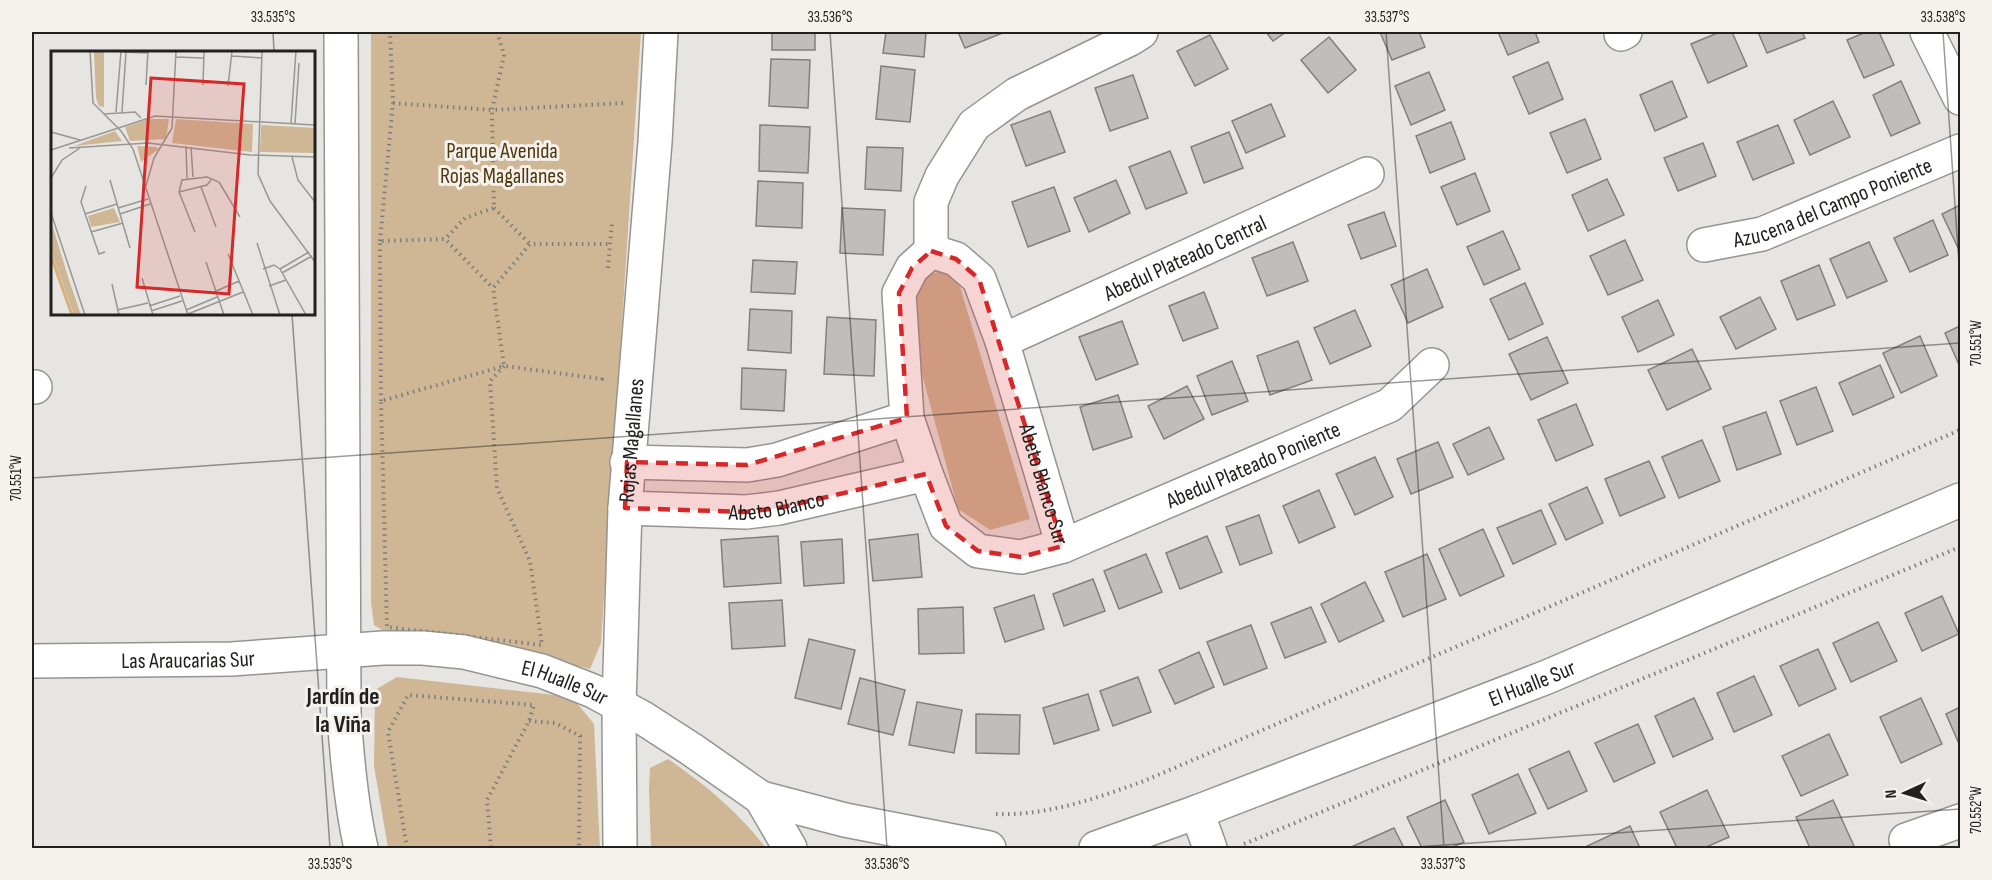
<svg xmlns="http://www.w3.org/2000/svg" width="1992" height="880" font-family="'Sofia Sans Condensed',sans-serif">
  <rect width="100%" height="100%" fill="#e7e5e1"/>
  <g fill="#cfb796">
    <path d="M371,32h270l-40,611 -11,26 -114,-29 -89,-7 -13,-8 -3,-23z"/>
    <path d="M954,267l76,252 -40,11 -32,-21 -36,-135 -7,-95z"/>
    <path d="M397,677l175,20 22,27 6,124h-212l-14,-82 1,-76z"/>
    <path d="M668,759c38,26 70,53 98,89h-115l-2,-59 1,-21z"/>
  </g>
  <g fill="#c0beba" stroke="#82807d" stroke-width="1.5">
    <rect x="772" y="32" width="43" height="18"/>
    <path d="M886,32h40l-2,25 -41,-4z"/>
    <path d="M958,32h47l-40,16z"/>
    <path d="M1266,32h20l-13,9z"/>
    <path d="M1380,32h39l6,15 -33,13z"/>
    <path d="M1498,32h37l4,10 -31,13z"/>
    <path d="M1720,32h12l15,34 -39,17 -17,-39z"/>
    <path d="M1758,32h44l3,6 -38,15z"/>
    <path d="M1866,32h13l15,33 -30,13 -17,-38z"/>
    <path d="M1210,35l18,34 -33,17 -18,-35z"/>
    <path d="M1329,37l27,33 -28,23 -27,-33z"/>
    <path d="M771,59l39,1 -2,48 -39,-2z"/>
    <path d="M1548,62l15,37 -34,15 -16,-37z"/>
    <path d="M881,66l34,4 -5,52 -34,-3z"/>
    <path d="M1429,72l16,38 -34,15 -16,-39z"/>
    <path d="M1133,75l15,43 -38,13 -15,-43z"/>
    <path d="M1672,81l15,36 -32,14 -15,-36z"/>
    <path d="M1901,81l19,42 -29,13 -18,-41z"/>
    <path d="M1833,101l17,36 -40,18 -16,-35z"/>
    <path d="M1271,104l14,32 -39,17 -14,-32z"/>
    <path d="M1050,111l15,41 -39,14 -15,-41z"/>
    <path d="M1585,119l16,40 -34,14 -17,-40z"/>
    <path d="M1451,122l14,37 -35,14 -14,-37z"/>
    <path d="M760,125l50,2 -2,46 -49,-2z"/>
    <path d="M1778,125l16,38 -41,17 -16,-38z"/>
    <path d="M1229,132l14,36 -39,15 -13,-36z"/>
    <path d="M1703,143l13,33 -38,15 -14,-33z"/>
    <path d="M867,147l36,1 -2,43 -36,-2z"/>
    <path d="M1170,151l17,42 -41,16 -17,-42z"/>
    <path d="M1475,173l15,38 -33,14 -16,-38z"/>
    <path d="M1607,179l17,36 -36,16 -16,-36z"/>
    <path d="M1116,180l14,33 -41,19 -15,-34z"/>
    <path d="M758,181l45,2 -1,45 -46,-2z"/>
    <path d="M1054,187l16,44 -42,16 -16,-45z"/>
    <path d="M1960,205v47l-18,-38z"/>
    <path d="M842,208l43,2 -2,45 -43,-2z"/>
    <path d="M1384,212l12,34 -35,13 -13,-34z"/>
    <path d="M1933,220l15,35 -38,17 -16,-34z"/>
    <path d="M1503,231l17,38 -36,16 -17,-38z"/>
    <path d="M1625,240l18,40 -35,15 -18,-39z"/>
    <path d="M1293,242l15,39 -41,15 -15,-38z"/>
    <path d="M1869,242l18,39 -40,17 -17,-39z"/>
    <path d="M753,260l44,2 -2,32 -44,-2z"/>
    <path d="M1819,265l16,40 -38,15 -16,-39z"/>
    <path d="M1427,269l16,38 -35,16 -17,-38z"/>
    <path d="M1525,283l18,41 -34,16 -19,-41z"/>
    <path d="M1204,292l14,36 -35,13 -14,-35z"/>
    <path d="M1760,297l16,32 -40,20 -16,-32z"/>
    <path d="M1658,300l16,35 -36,17 -16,-35z"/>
    <path d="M750,309l42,2 -1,42 -43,-3z"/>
    <path d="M1355,310l16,36 -41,18 -16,-36z"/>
    <path d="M827,317l49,3 -2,56 -50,-2z"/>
    <path d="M1122,321l16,43 -42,16 -17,-43z"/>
    <path d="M1960,326v41l-15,-34z"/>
    <path d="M1920,336l17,40 -36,17 -18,-40z"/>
    <path d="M1547,337l21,46 -37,17 -22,-46z"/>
    <path d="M1298,341l14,39 -42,15 -13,-39z"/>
    <path d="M1692,349l19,40 -44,21 -19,-40z"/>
    <path d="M1232,361l16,40 -36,14 -15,-39z"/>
    <path d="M1880,365l14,32 -41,18 -14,-32z"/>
    <path d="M742,368l44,2 -2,41 -43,-2z"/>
    <path d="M1187,386l17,33 -40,20 -16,-33z"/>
    <path d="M1816,387l17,44 -36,14 -17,-44z"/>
    <path d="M1118,395l14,42 -39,13 -13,-43z"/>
    <path d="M1576,404l17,41 -37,16 -18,-41z"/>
    <path d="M1766,412l15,42 -44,16 -14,-43z"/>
    <path d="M1489,427l15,32 -36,16 -15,-31z"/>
    <path d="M1702,440l18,41 -41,17 -17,-41z"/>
    <path d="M1438,442l15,35 -42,17 -14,-35z"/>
    <path d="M1375,457l18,40 -38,18 -19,-41z"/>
    <path d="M1649,461l16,36 -45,19 -15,-37z"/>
    <path d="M1587,487l16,36 -37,17 -17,-36z"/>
    <path d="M1319,490l16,37 -36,16 -16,-37z"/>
    <path d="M1541,510l15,34 -43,20 -16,-36z"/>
    <path d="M1259,515l13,38 -32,12 -14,-38z"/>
    <path d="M1483,529l21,47 -44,20 -21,-47z"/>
    <path d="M918,534l4,43 -49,4 -4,-41z"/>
    <path d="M778,536l3,47 -57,4 -3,-47z"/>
    <path d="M1207,536l15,36 -42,17 -14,-36z"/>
    <path d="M842,539l2,44 -40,3 -3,-44z"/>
    <path d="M1146,554l16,38 -43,17 -15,-38z"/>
    <path d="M1427,554l19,45 -43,18 -18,-45z"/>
    <path d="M1093,579l12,32 -41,15 -11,-32z"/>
    <path d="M1365,582l19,39 -45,21 -18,-38z"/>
    <path d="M1034,595l10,34 -39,13 -11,-34z"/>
    <path d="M1942,596l17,38 -37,17 -17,-38z"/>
    <path d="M782,600l3,46 -53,3 -3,-46z"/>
    <path d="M963,607l1,46 -45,1 -1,-45z"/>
    <path d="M1311,607l15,35 -41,16 -14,-35z"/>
    <path d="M1878,622l19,39 -46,21 -18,-39z"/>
    <path d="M1251,625l16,43 -43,17 -17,-43z"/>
    <path d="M809,639l46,11 -14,59 -46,-11z"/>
    <path d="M1818,649l18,40 -37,17 -19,-40z"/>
    <path d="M1199,652l15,35 -39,17 -16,-34z"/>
    <path d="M1754,676l18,39 -38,17 -17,-39z"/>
    <path d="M1138,677l13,35 -38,14 -13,-35z"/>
    <path d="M860,678l45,12 -12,45 -45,-11z"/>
    <path d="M1088,694l11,36 -45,14 -11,-36z"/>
    <path d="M1694,698l19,41 -40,18 -18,-41z"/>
    <path d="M1921,698l21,46 -41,19 -21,-46z"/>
    <path d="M917,702l45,8 -8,43 -45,-8z"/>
    <path d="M1960,707v39l-14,-32z"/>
    <path d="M976,714l44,1 -1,39 -43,-1z"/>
    <path d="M1638,724l17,39 -41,19 -19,-39z"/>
    <path d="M1829,734l19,41 -47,21 -19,-40z"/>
    <path d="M1569,751l18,40 -39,18 -19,-40z"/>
    <path d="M1518,774l18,39 -47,21 -17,-39z"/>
    <path d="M1707,790l22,47 -25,11h-27l-17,-36z"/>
    <path d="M1445,800l19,42 -14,6h-28l-15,-31z"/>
    <path d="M1833,800l21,46 -5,2h-39l-14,-31z"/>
    <path d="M1630,826l10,22h-52l-1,-2z"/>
    <path d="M1394,828l10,20h-55z"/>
  </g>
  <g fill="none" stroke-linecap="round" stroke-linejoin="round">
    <defs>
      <g id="minor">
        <path d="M1927,32l33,66"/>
        <path d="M1621,34l4,-2"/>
        <path id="s1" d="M1704,245l58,-11 198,-83"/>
        <path id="s2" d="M931,251l-19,17 -13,25 8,125 19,56 20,52 32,25 43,6 42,-11 327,-141 42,-40"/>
        <path id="s3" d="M931,251l25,8 23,20 23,62 61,205"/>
        <path d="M931,251v-49l11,-26 32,-51 43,-31 113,-55 11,-7"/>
        <path id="s4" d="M1002,341l365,-167"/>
        <path d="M32,387h3"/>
        <path d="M627,462l120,3 30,-5 130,-42"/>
        <path id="s5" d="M625,508l121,4 33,-4 147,-34"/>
        <path id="s6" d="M32,661l200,-2 151,-11h40l41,4 78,19 51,20 50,27 48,31 70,49 84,22 144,28"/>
        <path d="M761,798l29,50"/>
        <path d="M1197,812l13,36"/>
        <path d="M1906,840l54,-19"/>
        <path id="s7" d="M1096,848l101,-36 350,-135 413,-177"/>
      </g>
      <g id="tertiary">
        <path d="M341,32l3,682c3,45 7,90 17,134"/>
        <path id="s8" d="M620,848l-1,-143 6,-197 30,-366 6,-110"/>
      </g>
    </defs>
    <use href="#minor" stroke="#969491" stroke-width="36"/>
    <use href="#tertiary" stroke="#969491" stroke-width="36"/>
    <g stroke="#7e7d7a" stroke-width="4" stroke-dasharray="1.5 4.5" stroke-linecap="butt">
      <path d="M497,32l7,23 -12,55 132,-7"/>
      <path d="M393,103l99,7 2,98 -29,10 -20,21"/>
      <path d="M494,208l36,36"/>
      <path d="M380,241l13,-138 -3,-71"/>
      <path d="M608,268l4,-46"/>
      <path d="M504,366l-14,15 7,107 33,73 12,84 -155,-18 -6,-226z"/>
      <path d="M602,378v1l-98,-13 -11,-78 37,-44h79"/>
      <path d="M381,401l-1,-160 65,-2 48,49"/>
      <path d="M529,721l26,2 25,13 -1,112"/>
      <path d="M996,814c51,2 101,-16 148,-33l816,-351"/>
      <path d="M1244,844l716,-297"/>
      <path d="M407,848l-19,-116 20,-37 126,10 -5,16 -42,79 4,48"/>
    </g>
    <use href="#minor" stroke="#fff" stroke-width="33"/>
    <use href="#tertiary" stroke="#fff" stroke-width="33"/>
  </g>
  <path fill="#d62828" fill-opacity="0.2" stroke="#d62828" stroke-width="4.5" stroke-dasharray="12 8" stroke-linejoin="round" d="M931,251l25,8 23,20 84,267 -42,11 -43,-6 -32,-25 -20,-52 -147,34 -33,4 -121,-4 2,-46 120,3 160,-47 -8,-125 13,-25z"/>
  <path fill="none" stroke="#22211f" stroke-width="1.5" stroke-opacity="0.45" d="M273,32l1,20M830,32l57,816M1386,32l58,816M1943,32l17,246M292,314l38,534M32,478l1928,-135M1402,848l558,-39"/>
  <g text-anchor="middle" stroke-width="6" stroke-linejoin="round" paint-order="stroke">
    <g font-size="22" fill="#51380d" stroke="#f5f2ee">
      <text x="502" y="158">Parque Avenida<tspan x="502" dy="25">Rojas Magallanes</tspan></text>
    </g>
    <g font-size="22" fill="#22211f" stroke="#f5f2ee">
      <text dy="8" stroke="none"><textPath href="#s1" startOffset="136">Azucena del Campo Poniente</textPath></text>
      <text dy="8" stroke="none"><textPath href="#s4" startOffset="201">Abedul Plateado Central</textPath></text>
      <text dy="8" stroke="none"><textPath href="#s8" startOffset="408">Rojas Magallanes</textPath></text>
      <text dy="8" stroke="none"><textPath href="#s2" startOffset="628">Abedul Plateado Poniente</textPath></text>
      <text dy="8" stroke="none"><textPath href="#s3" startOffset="272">Abeto Blanco Sur</textPath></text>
      <text dy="8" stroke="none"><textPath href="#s5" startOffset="152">Abeto Blanco</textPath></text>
      <text dy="8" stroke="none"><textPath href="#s6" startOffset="156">Las Araucarias Sur</textPath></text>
      <text dy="8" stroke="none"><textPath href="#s7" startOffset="466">El Hualle Sur</textPath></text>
      <text dy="8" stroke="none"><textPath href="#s6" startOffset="538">El Hualle Sur</textPath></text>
    </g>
    <g font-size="24" font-weight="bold" fill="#22211f" stroke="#f5f2ee">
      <text x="343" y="704">Jardín de<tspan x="343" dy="28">la Viña</tspan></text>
    </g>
  </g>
  <g transform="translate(51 51)">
    <rect width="264" height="264" fill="#e7e5e1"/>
    <path d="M43,0h10v56l-5,-1 -3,-8zM98,68h20l-3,20 -36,2 -5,-14zM125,68l77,5 -1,28 -80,-9zM210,74l54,3v25l-55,-1zM64,80l7,10 -48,5zM86,95l19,1 3,2 -18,13zM63,157l6,14 -29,5 -3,-11zM0,170l18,59 12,35h-7l-23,-64z" fill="#cfb796"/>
    <path fill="none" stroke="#d5b17b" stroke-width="3" d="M0,205l21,59"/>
    <path fill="none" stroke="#989793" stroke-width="1.5" d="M39,0l3,52 28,28 12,18 55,166M211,0l-4,123 12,27 45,61M72,1l25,1M181,5l30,2M125,6l27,1M95,34l2,-34M152,34l1,-34M177,35l4,-35M65,61l5,-61M71,61l4,-60M53,63l31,-2 6,6M240,72l5,-72M244,73l4,-61M0,81l29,8M135,95l1,32M140,96l2,30M18,97l79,-5 102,12 65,2M0,99l104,-34 160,9M241,106l6,23 17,22M0,127l11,-18 18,-12M59,129l20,68M35,135l-5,16 18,52 6,-2M150,136l15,40M94,138l9,-31 18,-30 4,-77M128,141l28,-7 4,-5M67,157l30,-9M0,162l34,102M34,163l32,-10M69,163l30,-10M40,181l32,-9M144,181l-16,-40 3,-12 25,-3 12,5 21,35M206,192l23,72M177,203l25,61M155,211l18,53M212,218l11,-4 6,4M229,218l26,46M229,218l29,-17M231,222l30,-17M91,227l11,37M61,233l7,31M218,235l17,-6M163,241l25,-11M98,255l31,-10M66,259l31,-7M135,259l31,-13M100,260l31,-10M137,263l55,-22"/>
    <path fill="#d62828" fill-opacity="0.15" stroke="#d62828" stroke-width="3" d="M100,27l93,6 -15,210 -92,-7z"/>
    <rect width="264" height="264" fill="none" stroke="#22211f" stroke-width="3"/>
  </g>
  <rect width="1992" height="880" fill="none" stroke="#f5f2ee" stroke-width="66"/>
  <g transform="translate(1905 793) rotate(266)" stroke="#f5f2ee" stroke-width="4.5" paint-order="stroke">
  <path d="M0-4.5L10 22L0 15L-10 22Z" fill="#22211f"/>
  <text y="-9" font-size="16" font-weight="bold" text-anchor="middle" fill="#22211f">N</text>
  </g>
  <rect x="33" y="33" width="1926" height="814" fill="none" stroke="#22211f" stroke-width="2"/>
  <g font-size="15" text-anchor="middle" fill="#22211f">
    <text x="273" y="22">33.535°S</text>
    <text x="830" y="22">33.536°S</text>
    <text x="1387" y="22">33.537°S</text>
    <text x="1943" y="22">33.538°S</text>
    <text transform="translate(1976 343) rotate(-90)" y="5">70.551°W</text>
    <text transform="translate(16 478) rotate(-90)" y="5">70.551°W</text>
    <text transform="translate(1976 810) rotate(-90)" y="5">70.552°W</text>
    <text x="330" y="869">33.535°S</text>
    <text x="887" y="869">33.536°S</text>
    <text x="1443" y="869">33.537°S</text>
  </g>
</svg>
